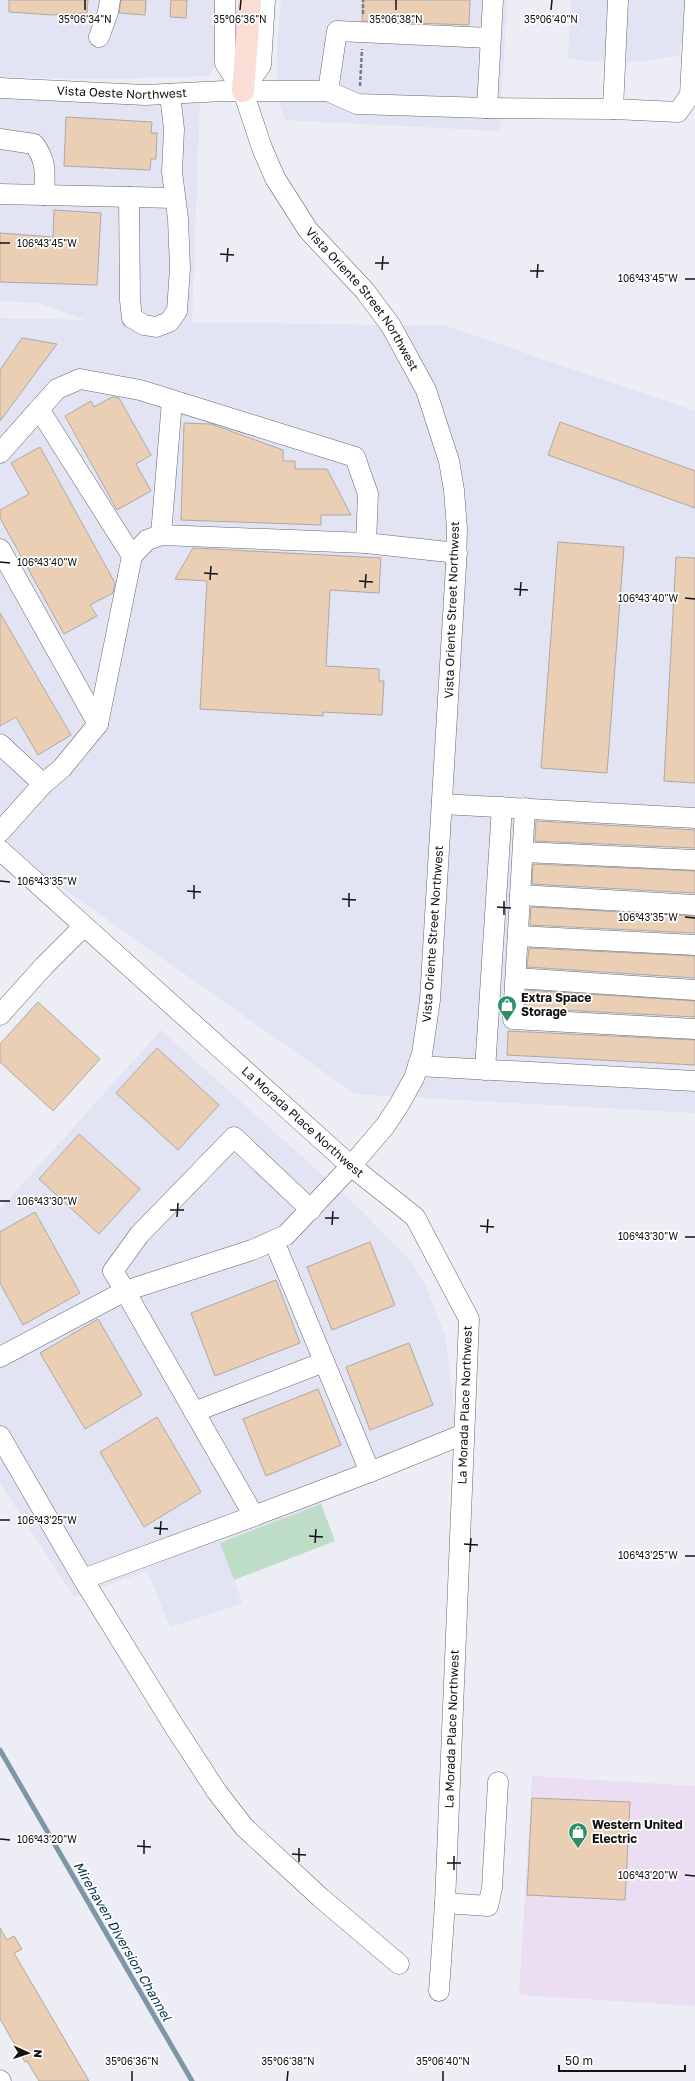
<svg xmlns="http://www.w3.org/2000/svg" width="695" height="2081" font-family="'Golos Text',sans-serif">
  <rect width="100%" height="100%" fill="#ededf5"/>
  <g fill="#e2e3f3">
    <path d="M0,0h218v60l-9,16 -99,3 -110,-2z"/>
    <path d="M281,0h226l-7,131 -215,-11 -6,-18 -2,-55z"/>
    <path d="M571,0h124l-8,11 -8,45 -42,6 -51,-1 -18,-3z"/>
    <path d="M0,93l200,7 -8,222 254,4 249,85v702l-340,-19 -355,-250v-526l86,2 -47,-17 -39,-2z"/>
    <path d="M161,1030l198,178 52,53 15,26 19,48 8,64 3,48 -135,57 14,37 -101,39 8,23 -72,24 -23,-56 -73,26 -74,-114v-274z"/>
  </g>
  <path fill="#ecdef2" d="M532,1776l163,10v220l-176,-11z"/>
  <path fill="#beddc7" d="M321,1504l14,37 -101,39 -14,-37z"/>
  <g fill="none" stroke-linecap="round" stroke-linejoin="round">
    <path stroke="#7e97a6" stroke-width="5" d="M0,1750l192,331"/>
  </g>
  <g fill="#eacfb4" stroke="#aea8a2">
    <path d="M9,0h79l-1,13 -33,2 -45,-3z"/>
    <path d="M121,0h25l-1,15 -26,-2z"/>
    <path d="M171,0h16l-1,18 -16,-1z"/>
    <path d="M363,0h107l-1,25 -107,-4z"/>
    <path d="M66,117l86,5 -1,11h6l-1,26h-5l-1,11 -86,-4z"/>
    <path d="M54,210l47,3 -4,72 -97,-3v-49l53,4z"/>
    <path d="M22,338l35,6 -57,77v-51z"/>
    <path d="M112,397l7,1 32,57 -15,9 15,27 -34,19 -52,-94 26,-15 3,6z"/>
    <path d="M560,422l135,49v37l-147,-53z"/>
    <path d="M184,423l27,1 72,26v11h12v8h32l24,46h-30v10l-140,-5z"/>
    <path d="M40,447l75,136 -2,10 -23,12 7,11 -33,18 -64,-116v-8l29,-16 -18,-31z"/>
    <path d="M558,542l66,5 -17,226 -66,-5z"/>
    <path d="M193,548l188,10 -2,35 -49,-3 -4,76 53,3v12h5l-2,34 -59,-3v4l-123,-7 7,-128 -32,-2z"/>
    <path d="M676,557l19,1v225l-31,-2z"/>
    <path d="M0,613l71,122 -33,20 -22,-38 -16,9z"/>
    <path d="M536,821l159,9v18l-160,-7z"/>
    <path d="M533,864l162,7v22l-163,-9z"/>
    <path d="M531,907l164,9v17l-165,-8z"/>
    <path d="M529,948l166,8v22l-168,-11z"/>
    <path d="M526,990l169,11v16l-170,-9z"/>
    <path d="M38,1002l62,57 -47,52 -53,-49v-18z"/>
    <path d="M508,1031l187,9v25l-188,-10z"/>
    <path d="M157,1048l62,57 -41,45 -62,-57z"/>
    <path d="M79,1134l61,55 -41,45 -60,-55z"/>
    <path d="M35,1212l45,81 -57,32 -23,-42v-51z"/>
    <path d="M370,1242l25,63 -63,25 -25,-63z"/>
    <path d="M276,1280l24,63 -85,33 -24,-63z"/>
    <path d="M98,1319l44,76 -57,34 -45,-76z"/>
    <path d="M409,1343l24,62 -63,25 -24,-63z"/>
    <path d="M318,1389l23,56 -75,31 -23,-57z"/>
    <path d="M157,1417l44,75 -57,35 -44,-75z"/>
    <path d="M532,1798l98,4 -5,98 -98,-5z"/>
    <path d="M0,1928l7,12 7,-4 8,13 -8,4 75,128h-50l-12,-20 -2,1 -25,-43z"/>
  </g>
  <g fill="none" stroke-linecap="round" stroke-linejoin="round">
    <defs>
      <g id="minor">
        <path id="s1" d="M225,0v63l18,28 19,57 13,30 33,52 57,61 26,35 35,64 23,71 5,29 3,39 -1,36 -26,435 -8,54 -8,24 -15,27 -14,21 -34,40 -65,69 -34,15 -127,41 -12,-20 26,-36 95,-98 77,73"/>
        <path d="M618,0l-5,109 65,3 12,-17 5,-95"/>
        <path d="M99,37l9,-25 2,-12"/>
        <path id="s2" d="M0,88l145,7 79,-4h104l9,-60 153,7"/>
        <path d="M243,91l18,-26 4,-65"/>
        <path d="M328,91l29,13 130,4 6,-108"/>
        <path d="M487,108l126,1"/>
        <path d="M0,139l34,5c13,17 11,30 10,51"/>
        <path d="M0,194l175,4"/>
        <path d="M129,197l1,103 2,18 12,7 12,2 13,-5 8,-11 3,-43 -2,-49 -6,-47 2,-43 -4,-35"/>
        <path d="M39,409l93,147"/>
        <path d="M0,453l57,-64 23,-10 60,11 215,67 13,37 -2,49 91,10"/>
        <path d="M161,535l11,-134"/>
        <path d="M0,549l98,175 -36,44 -19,16 -43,48"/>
        <path d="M98,724l34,-168 15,-16 14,-5 205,8"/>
        <path d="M0,744l43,40"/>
        <path d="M442,804l253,14"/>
        <path d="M525,808l-12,211 182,10"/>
        <path id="s3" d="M0,850l351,316 64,51 54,102 -24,584 -6,88"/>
        <path d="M523,852l172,8"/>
        <path d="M520,895l175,10"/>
        <path d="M518,936l177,9"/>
        <path d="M516,978l179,12"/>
        <path d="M0,1015l44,-49 40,-40"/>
        <path d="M418,1066l277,15"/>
        <path d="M485,1070l17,-263"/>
        <path d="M274,1241l96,231 94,-38"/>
        <path d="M0,1357l125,-66 129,225 -171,63 -83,-143"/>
        <path d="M194,1412l130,-50"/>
        <path d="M254,1516l116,-44"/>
        <path d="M83,1579l91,147 43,66 27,35 77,71 78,66"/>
        <path d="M445,1903l43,3 4,-18 6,-106"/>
        <path d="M0,2080l1,1"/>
      </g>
      <path id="major" d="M243,91l7,-91"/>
    </defs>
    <use href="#minor" stroke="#67676f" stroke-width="21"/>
    <use href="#major" stroke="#cbcbcc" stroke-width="23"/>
    <g stroke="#7a7a7f" stroke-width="2.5" stroke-dasharray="4 2" stroke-linecap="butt">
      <path d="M363,14v-14"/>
      <path d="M360,86l2,-37"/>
    </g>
    <use href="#minor" stroke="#fff" stroke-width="20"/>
    <use href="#major" stroke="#faddd4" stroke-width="22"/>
  </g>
  <path fill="none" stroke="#121215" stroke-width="1.5" d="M85,10v-10M240,10l1,-10M396,10v-10M551,10l1,-10M0,243h10M220,254l14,1M227,262l1,-14M375,263h14M382,270l1,-14M530,271h14M537,278l1,-14M685,279h10M0,562l10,1M204,573l14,1M210,580l1,-14M359,581l14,1M365,588l1,-14M514,589l14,1M520,596l1,-14M685,598l10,1M0,881l10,1M187,891l14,1M194,899v-14M342,899l14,1M349,907v-14M497,907l14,1M504,915v-14M685,917l10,1M0,1201h10M170,1210h14M177,1217l1,-14M325,1218h14M332,1225l1,-14M480,1226l14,1M487,1233l1,-14M685,1237h10M0,1520h10M154,1528l14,1M160,1535l1,-14M309,1536l14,1M315,1543l1,-14M464,1544l14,1M470,1552l1,-14M685,1556h10M0,1839l10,1M137,1846l14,1M144,1854v-14M292,1854l14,1M299,1862v-14M447,1863h14M454,1870v-14M685,1875l10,1M132,2081v-10M287,2081l1,-10M443,2081v-10"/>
  <defs>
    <symbol id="shop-pin" viewBox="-11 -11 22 30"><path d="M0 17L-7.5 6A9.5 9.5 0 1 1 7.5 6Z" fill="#2e8e67" stroke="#fff"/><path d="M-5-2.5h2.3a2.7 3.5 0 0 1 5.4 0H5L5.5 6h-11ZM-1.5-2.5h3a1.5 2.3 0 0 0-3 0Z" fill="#fff"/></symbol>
  </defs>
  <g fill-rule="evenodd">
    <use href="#shop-pin" x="496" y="994" width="22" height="30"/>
    <use href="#shop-pin" x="567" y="1821" width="22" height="30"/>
  </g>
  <g text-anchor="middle" stroke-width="3.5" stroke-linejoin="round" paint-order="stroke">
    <g font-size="12" fill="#121215" stroke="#fff">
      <text dy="4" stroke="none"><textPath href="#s2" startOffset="122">Vista Oeste Northwest</textPath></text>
      <text dy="4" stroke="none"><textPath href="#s1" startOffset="339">Vista Oriente Street Northwest</textPath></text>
      <text transform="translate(452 610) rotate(-88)" y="4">Vista Oriente Street Northwest</text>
      <text transform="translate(433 934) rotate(-86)" y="4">Vista Oriente Street Northwest</text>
      <text dy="4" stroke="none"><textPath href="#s3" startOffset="407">La Morada Place Northwest</textPath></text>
      <text transform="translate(465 1405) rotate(-88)" y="4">La Morada Place Northwest</text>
      <text transform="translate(452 1729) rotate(-88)" y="4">La Morada Place Northwest</text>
    </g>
    <g font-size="12" font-weight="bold" fill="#121215" stroke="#fff" text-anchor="start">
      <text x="521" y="1002">Extra Space<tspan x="521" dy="14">Storage</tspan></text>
      <text x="592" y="1829">Western United<tspan x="592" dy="14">Electric</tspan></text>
    </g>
    <g font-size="13" font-style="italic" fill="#013247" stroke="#fff">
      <text transform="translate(123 1941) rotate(60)" y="5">Mirehaven Diversion Channel</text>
    </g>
  </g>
  <g font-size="10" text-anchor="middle" fill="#121215" stroke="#fff" stroke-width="3.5" stroke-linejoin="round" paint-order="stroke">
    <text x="85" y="23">35°06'34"N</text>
    <text x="240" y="23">35°06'36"N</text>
    <text x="396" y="23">35°06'38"N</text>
    <text x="551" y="23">35°06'40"N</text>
    <text x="47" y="247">106°43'45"W</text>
    <text x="648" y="282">106°43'45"W</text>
    <text x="47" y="566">106°43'40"W</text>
    <text x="648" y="602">106°43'40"W</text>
    <text x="47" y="885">106°43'35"W</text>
    <text x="648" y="921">106°43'35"W</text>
    <text x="47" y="1205">106°43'30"W</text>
    <text x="648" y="1240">106°43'30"W</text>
    <text x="47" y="1524">106°43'25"W</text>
    <text x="648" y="1559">106°43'25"W</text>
    <text x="47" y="1843">106°43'20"W</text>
    <text x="648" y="1879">106°43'20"W</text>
    <text x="132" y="2065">35°06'36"N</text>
    <text x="288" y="2065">35°06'38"N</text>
    <text x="443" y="2065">35°06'40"N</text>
  </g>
  <g transform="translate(28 2053) rotate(93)" stroke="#ffffff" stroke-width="3" paint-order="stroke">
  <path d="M0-3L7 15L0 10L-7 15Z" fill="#121215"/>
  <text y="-6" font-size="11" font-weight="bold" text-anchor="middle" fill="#121215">N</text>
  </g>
  <path d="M559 2065v6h126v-6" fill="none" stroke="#121215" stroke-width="2"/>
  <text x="565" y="2065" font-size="12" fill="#121215" stroke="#ffffff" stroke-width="3" paint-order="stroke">50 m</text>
</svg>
